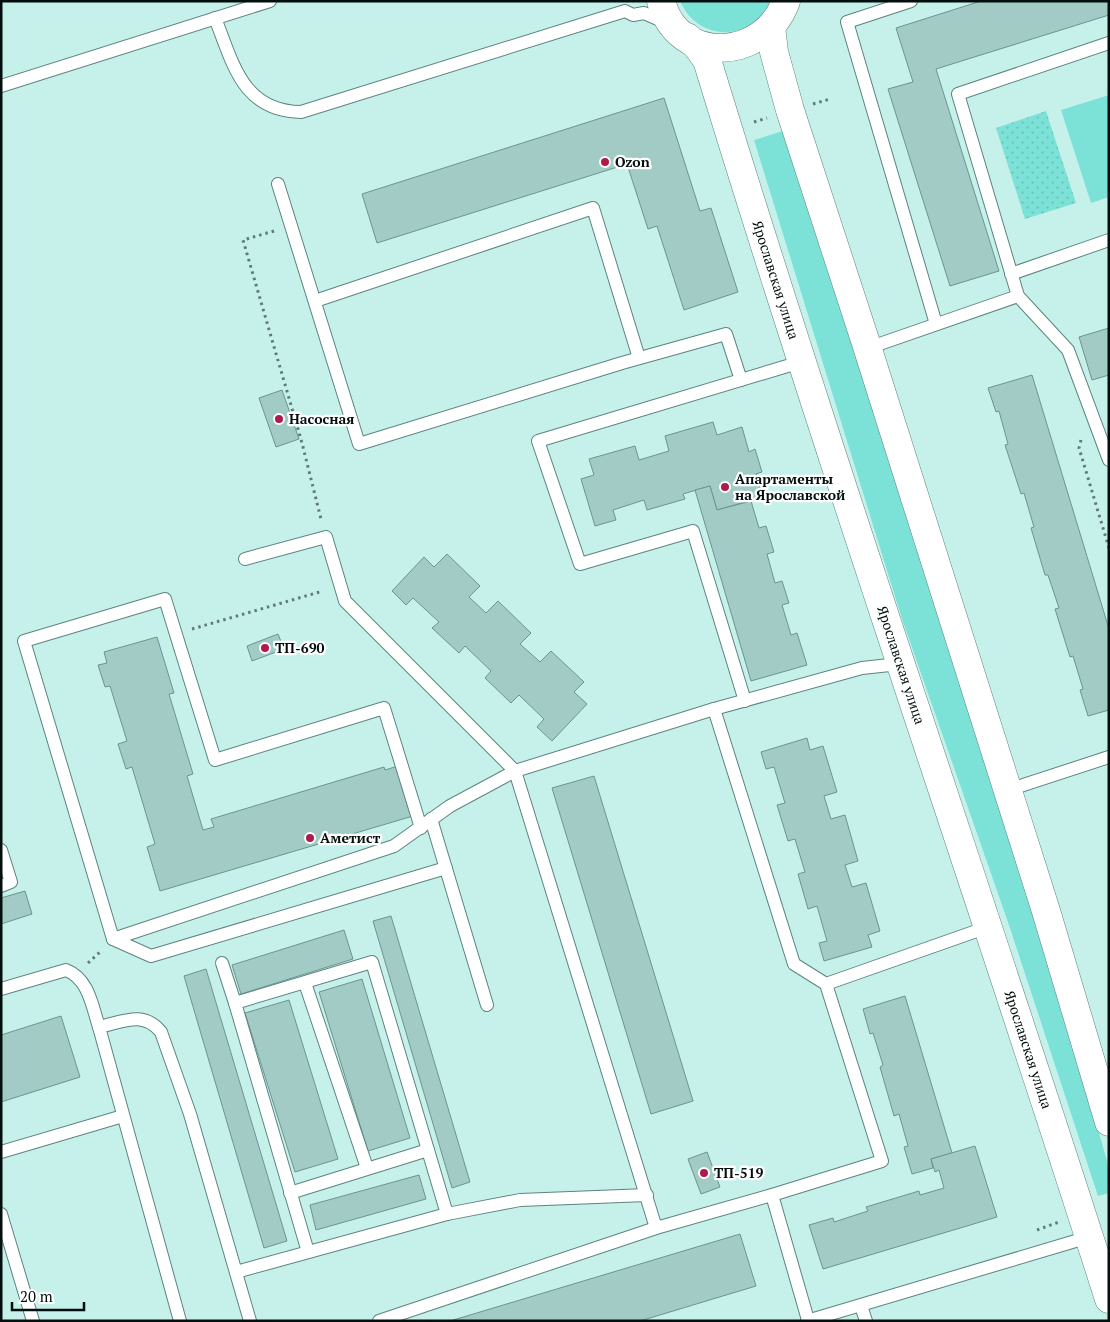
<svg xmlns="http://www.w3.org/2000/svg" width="1110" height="1322" font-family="'PT Serif',serif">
  <defs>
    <pattern id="park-dots" width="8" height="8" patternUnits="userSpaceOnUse" patternTransform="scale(1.25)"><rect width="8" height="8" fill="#7ce2d7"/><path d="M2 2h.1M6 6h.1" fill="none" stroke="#6ac1b7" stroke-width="1.8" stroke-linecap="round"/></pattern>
  </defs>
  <rect width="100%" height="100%" fill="#c6f1eb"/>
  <g fill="#7ce2d7">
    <path d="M680,1h91c-18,41 -73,42 -91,0z"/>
    <path d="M1109,95v102l-18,6 -30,-93z"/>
    <path d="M786,130l249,777 74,261v25l-11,3 -89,-271 -107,-306 -148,-479z"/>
  </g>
  <path fill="url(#park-dots)" d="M1046,111l30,92 -51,16 -29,-91z"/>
  <g fill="#a2cbc6" stroke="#6c948f">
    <path d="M981,1h128v14l-173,54 63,202 -49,15 -62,-197 25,-7 -17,-54z"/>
    <path d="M664,98l36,113 11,-3 27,84 -54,18 -27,-84 -9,3 -21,-65 -250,79 -15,-49z"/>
    <path d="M1109,328v47l-17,5 -13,-43z"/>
    <path d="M1032,375l77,254v81l-21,6 -8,-26 3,-1 -10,-33 -3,1 -15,-48 4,-1 -11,-33h-3l-14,-47 3,-1 -10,-34 -3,1 -16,-49 3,-1 -9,-33 -3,1 -8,-24z"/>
    <path d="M282,390l17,49 -23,8 -17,-49z"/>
    <path d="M713,422l4,13 25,-8 7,25 6,-3 7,23 -6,2 7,23 -46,13 -7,-24 -27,8 2,5 -38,11 -3,-10 -31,10 3,10 -21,6 -14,-47 13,-4 -5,-16 46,-13 4,14 30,-9 -4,-15z"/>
    <path d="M710,486l7,24 34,-9 8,27 7,-2 8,26 -7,2 8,29 7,-2 7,22 -7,2 9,30 6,-2 10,32 -56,16 -56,-191z"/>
    <path d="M447,554l33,32 -11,11 17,16 12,-12 33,32 -11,11 20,18 11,-11 33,31 -10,10 13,12 -35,37 -15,-14 7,-8 -25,-24 -8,8 -26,-25 6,-7 -26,-25 -6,7 -27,-25 7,-6 -26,-24 -7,7 -14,-14 32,-34 10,10z"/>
    <path d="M278,634l6,15 -32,12 -5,-15z"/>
    <path d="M157,637l17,56 -5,1 24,80 -6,2 16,54 11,-3 -3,-8 173,-52 1,3 13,-4 15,50 -253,75 -13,-44 8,-3 -23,-77 -6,2 -8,-25 9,-3 -17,-55 -5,1 -7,-22 9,-2 -3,-11z"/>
    <path d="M807,738l3,12 13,-4 14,46 -13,4 7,23 14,-4 13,46 -13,4 7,22 14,-4 14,48 -12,4 4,12 -48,14 -5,-18 8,-2 -10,-35 -9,3 -10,-35 7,-2 -10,-33 -7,2 -11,-36 8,-2 -11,-36 -8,2 -5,-17z"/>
    <path d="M594,776l99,325 -42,13 -99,-326z"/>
    <path d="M25,891l7,23 -31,10v-26z"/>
    <path d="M391,916l79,266 -18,6 -79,-267z"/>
    <path d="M344,930l9,29 -112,35 -9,-29z"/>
    <path d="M206,969l81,272 -23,7 -80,-272z"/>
    <path d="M362,979l48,159 -42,13 -49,-159z"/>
    <path d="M905,996l47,157 -21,6 2,9 -21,6 -8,-27 4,-1 -9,-32 -5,2 -14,-49 3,-2 -10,-32 -3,1 -7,-25z"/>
    <path d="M289,1000l49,159 -43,13 -50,-159z"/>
    <path d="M61,1016l19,61 -79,25v-67z"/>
    <path d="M975,1146l22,71 -174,52 -14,-44 24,-7 1,4 34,-11 -2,-4 53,-16 1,4 24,-7 -5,-18 -4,2 -4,-13z"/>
    <path d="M707,1152l13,35 -19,7 -13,-35z"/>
    <path d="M419,1175l7,24 -110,31 -6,-25z"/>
    <path d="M740,1234l16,52 -116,35h-190z"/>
  </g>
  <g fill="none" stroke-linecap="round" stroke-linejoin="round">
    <defs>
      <g id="service">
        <path d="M911,1l-64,21 89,302"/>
        <path d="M215,18c18,45 27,93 86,94l324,-101 8,4 11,-2 23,10"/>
        <path d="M1109,43l-151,51 60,202 50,54 41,110"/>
        <path d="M1,86l269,-85"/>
        <path d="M278,184l81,260 263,-81 104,-29 15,46"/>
        <path d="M1011,274l98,-34"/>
        <path d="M315,301l278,-93 46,150"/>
        <path d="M868,348l150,-52"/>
        <path d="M245,559l81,-22 19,64 170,170 141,457"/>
        <path d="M745,701l-52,-170 -113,33 -42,-123 266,-80"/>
        <path d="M714,709l80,255 32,20"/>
        <path d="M1008,790l101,-33"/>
        <path d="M431,819l56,186"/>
        <path d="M1,850l10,32 -10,4"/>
        <path d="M113,939l-89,-298 141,-42 50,161 169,-52 37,120"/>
        <path d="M113,939l281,-93 56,-40 65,-35 199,-62 148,-41 37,-4"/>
        <path d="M113,939l38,17 295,-88"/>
        <path d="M222,963l13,40"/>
        <path d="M305,983l62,185"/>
        <path d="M1,989l65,-19c23,9 26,36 33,57"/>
        <path d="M1,1152l122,-36"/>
        <path d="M290,1193l138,-43"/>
        <path d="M772,1195l110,-34 -56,-177 162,-57"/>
        <path d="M1,1214l32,107"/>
        <path d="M447,1214l73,-14 127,-5"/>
        <path d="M236,1272l211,-58 -75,-252 -137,41 73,249"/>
        <path d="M861,1306l5,15"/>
        <path d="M180,1321l-81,-294c24,-5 44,-17 62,5l29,82 60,207"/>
        <path d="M379,1321l277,-93 116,-33 36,125"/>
        <path d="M807,1321l282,-84"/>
      </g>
      <g id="secondary">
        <path d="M661,1c16,65 104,60 125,0"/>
        <path d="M771,27l3,25 16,58 74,227 182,574 63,211"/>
        <path id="s1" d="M687,37l10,9 10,14c127,416 270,825 402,1239"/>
      </g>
    </defs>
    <use href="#service" stroke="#5c847f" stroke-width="14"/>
    <use href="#secondary" stroke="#5c847f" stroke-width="29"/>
    <g stroke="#607b77" stroke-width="3" stroke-dasharray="2.5 4" stroke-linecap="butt">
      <path d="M813,104l17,-5"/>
      <path d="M754,122l13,-4"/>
      <path d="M274,231l-31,9 59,203 19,76"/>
      <path d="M1081,440l-2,8 30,100"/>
      <path d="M192,629l131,-38"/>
      <path d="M88,963l12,-11"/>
      <path d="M1037,1230l22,-8"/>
    </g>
    <use href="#service" stroke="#fff" stroke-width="12"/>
    <use href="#secondary" stroke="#fff" stroke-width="28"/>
  </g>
  <g fill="#ac1a4e" stroke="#fff" stroke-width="2">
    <circle cx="605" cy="162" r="5"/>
    <circle cx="279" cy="419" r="5"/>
    <circle cx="725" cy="487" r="5"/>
    <circle cx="265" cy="648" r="5"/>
    <circle cx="310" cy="838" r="5"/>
    <circle cx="704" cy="1173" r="5"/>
  </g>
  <g text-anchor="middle" stroke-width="4.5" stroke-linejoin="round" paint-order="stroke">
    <g font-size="14" font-weight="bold" fill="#020f0d" stroke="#fff" text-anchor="start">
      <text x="615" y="167">Ozon</text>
      <text x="289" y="424">Насосная</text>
      <text x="735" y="484">Апартаменты<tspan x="735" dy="16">на Ярославской</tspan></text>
      <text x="275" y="653">ТП-690</text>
      <text x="320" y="843">Аметист</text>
      <text x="714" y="1178">ТП-519</text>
    </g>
    <g font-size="14" fill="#020f0d" stroke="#fff">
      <text dy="5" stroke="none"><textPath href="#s1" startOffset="261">Ярославская улица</textPath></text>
      <text dy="5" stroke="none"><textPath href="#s1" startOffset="666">Ярославская улица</textPath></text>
      <text dy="5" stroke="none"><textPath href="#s1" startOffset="1071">Ярославская улица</textPath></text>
    </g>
  </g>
  <rect width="1110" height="1322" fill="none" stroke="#020f0d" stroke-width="5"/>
  <path d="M12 1302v8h72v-8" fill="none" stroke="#020f0d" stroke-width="2.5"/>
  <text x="20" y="1302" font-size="15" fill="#020f0d" stroke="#ffffff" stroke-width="4" paint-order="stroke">20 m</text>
</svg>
